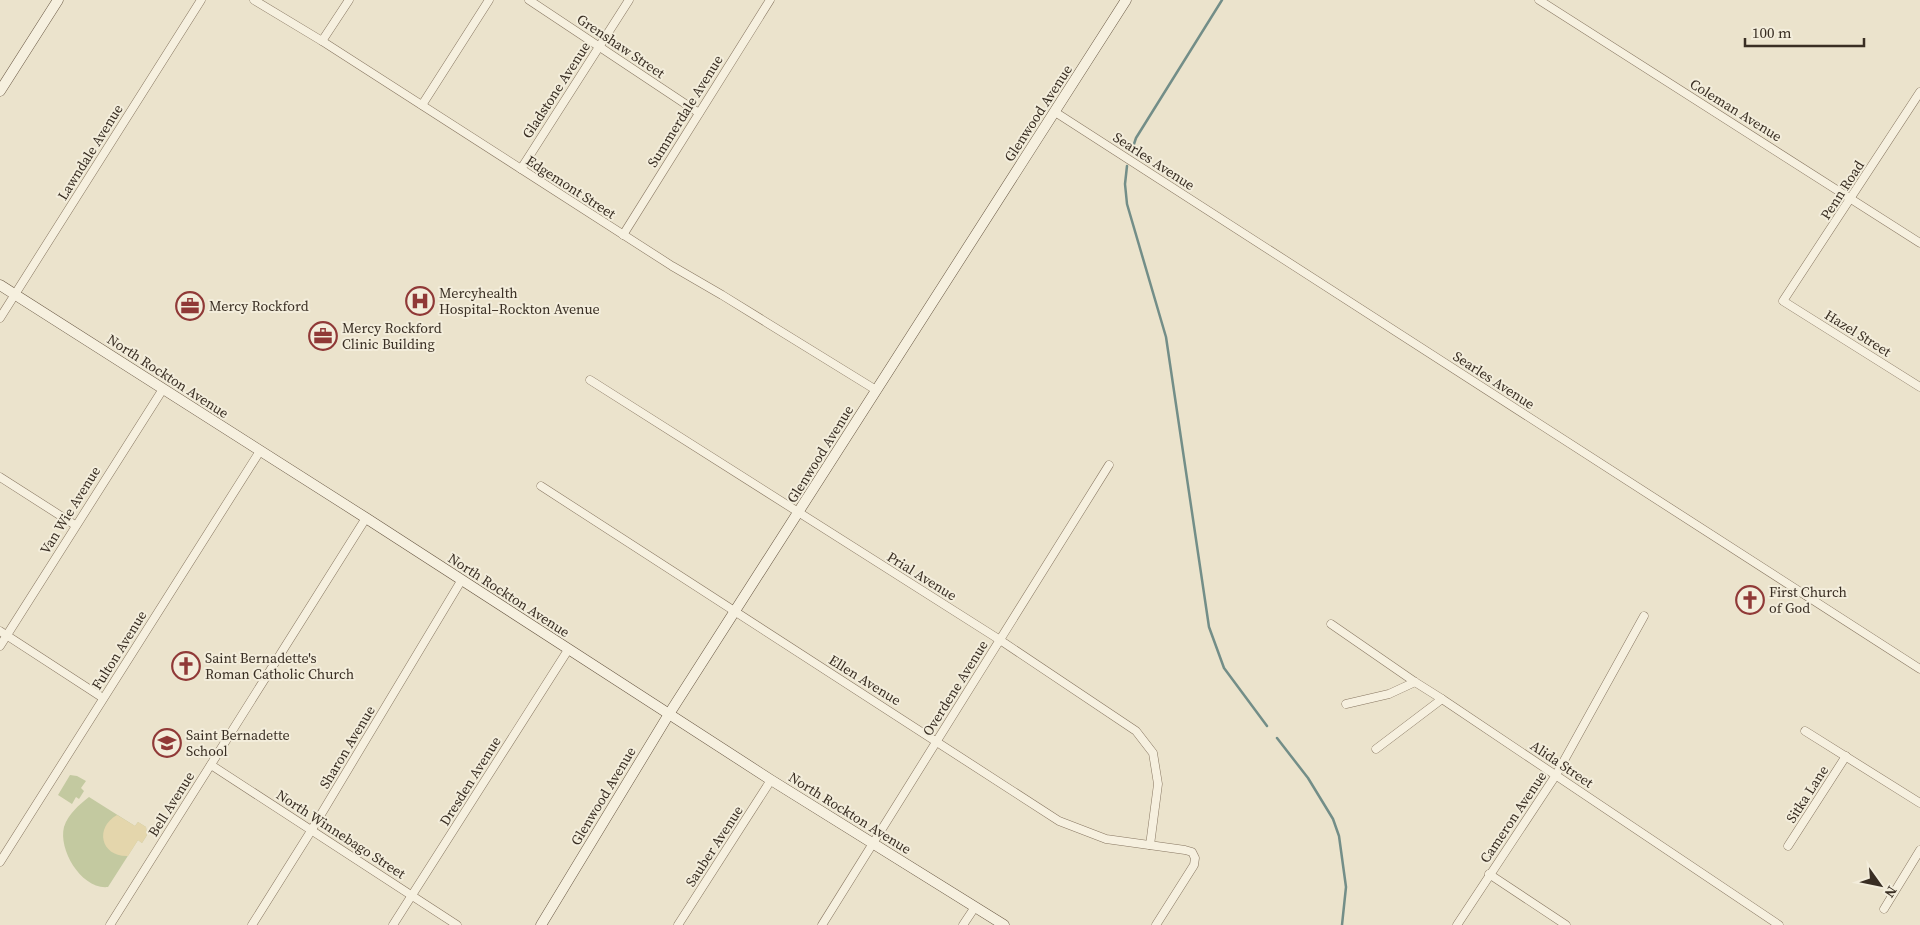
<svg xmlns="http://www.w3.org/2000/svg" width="1920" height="925" font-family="'Source Serif 4',serif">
  <rect width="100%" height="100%" fill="#ebe3cc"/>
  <g fill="#c3c9a0">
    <path d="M70,775l7,1 9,5 -5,7 3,3 -5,8 -3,-2 -4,7 -14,-9z"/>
    <path d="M89,797l46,29 3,-4 8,5 1,8 -5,8 -4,-3 -30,47c-26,3 -50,-37 -44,-60 4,-13 15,-22 25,-30z"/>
  </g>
  <path fill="#e4d6ac" d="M117,815l18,11 3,-4 8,5 1,8 -5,8 -4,-3 -10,16c-27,1 -34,-28 -11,-41z"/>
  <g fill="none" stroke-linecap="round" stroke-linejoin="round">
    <g stroke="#738e88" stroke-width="2.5">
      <path d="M1132,150l4,-12 86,-138"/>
      <path d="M1127,166l-2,18 2,20 39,133 43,290 15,41 43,58"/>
      <path d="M1277,738l31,40 25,41 6,17 7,51 -4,38"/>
    </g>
    <defs>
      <g id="street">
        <path d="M254,0l68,41 350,225 50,29 154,95"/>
        <path d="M529,0l170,113"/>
        <path d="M1539,0l381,243"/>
        <path d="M322,41l27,-41"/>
        <path d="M1920,92l-137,209 137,86"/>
        <path d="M422,105l67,-105"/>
        <path d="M1055,112l865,557"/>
        <path d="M521,169l108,-169"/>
        <path d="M623,235l147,-235"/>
        <path d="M0,318l201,-318"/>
        <path d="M590,380l410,260 136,91 17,22 5,31 -8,61"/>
        <path d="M0,477l75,48"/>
        <path d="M541,486l518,335 47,18 79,11 7,2 3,6 -1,7 -38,60"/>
        <path d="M1331,624l84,58 27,17 337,226"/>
        <path d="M0,631l103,67"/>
        <path d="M0,646l163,-257"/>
        <path d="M1346,704l43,-10 26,-12"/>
        <path d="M1805,731l115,72"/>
        <path d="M1376,749l66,-50"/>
        <path d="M211,765l246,160"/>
        <path d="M1788,846l58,-90"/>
        <path d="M0,862l260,-411"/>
        <path d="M1489,874l77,51"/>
        <path d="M1884,909l36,-59"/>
        <path d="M110,925l256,-407"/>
        <path d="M252,925l59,-94 150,-250"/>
        <path d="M393,925l175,-275"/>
        <path d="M678,925l93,-145"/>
        <path d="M822,925l287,-460"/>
        <path d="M963,925l12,-18"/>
        <path d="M1457,925l99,-150 88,-159"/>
      </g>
      <g id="secondary">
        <path d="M0,91l58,-91"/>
        <path d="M0,285l366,233 405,262 233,145"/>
        <path d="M541,925l128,-211 457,-714"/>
      </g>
    </defs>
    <use href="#street" stroke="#877661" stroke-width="9"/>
    <use href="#secondary" stroke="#695844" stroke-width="11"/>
    <use href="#street" stroke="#f6f0df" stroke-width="8"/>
    <use href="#secondary" stroke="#f6f0df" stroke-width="10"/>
  </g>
  <defs>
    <symbol id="hospital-ring" viewBox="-11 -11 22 22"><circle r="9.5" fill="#f3eddb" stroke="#903937" stroke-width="1.5"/><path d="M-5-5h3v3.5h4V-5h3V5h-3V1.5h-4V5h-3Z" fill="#903937"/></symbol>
    <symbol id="office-ring" viewBox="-11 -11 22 22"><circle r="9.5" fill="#f3eddb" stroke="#903937" stroke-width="1.5"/><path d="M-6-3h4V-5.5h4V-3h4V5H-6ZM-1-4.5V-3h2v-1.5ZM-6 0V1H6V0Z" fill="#903937"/></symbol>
    <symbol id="church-ring" viewBox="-11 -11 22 22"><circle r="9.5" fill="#f3eddb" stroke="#903937" stroke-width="1.5"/><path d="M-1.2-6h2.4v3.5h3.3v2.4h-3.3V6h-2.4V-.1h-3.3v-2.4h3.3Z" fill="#903937"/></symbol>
    <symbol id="school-ring" viewBox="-11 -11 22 22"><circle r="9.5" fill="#f3eddb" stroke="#903937" stroke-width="1.5"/><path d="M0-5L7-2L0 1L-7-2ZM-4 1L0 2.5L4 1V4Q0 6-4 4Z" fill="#903937"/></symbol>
  </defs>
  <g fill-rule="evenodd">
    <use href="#hospital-ring" x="404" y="285" width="32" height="32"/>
    <use href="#office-ring" x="174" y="290" width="32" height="32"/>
    <use href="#office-ring" x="307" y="320" width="32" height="32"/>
    <use href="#church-ring" x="1734" y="584" width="32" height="32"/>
    <use href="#church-ring" x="170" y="650" width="32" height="32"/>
    <use href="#school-ring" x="151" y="727" width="32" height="32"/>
  </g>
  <g text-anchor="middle" stroke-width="4" stroke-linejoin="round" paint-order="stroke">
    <g font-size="14" fill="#392e23" stroke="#f3eddb">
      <text transform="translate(621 46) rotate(34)" y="5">Grenshaw Street</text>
      <text transform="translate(556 90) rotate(-57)" y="5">Gladstone Avenue</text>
      <text transform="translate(1736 110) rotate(32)" y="5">Coleman Avenue</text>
      <text transform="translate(685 111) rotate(-58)" y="5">Summerdale Avenue</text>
      <text transform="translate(1038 113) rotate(-57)" y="5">Glenwood Avenue</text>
      <text transform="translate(90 152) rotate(-58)" y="5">Lawndale Avenue</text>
      <text transform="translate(1154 161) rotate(33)" y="5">Searles Avenue</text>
      <text transform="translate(571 187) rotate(33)" y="5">Edgemont Street</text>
      <text transform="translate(1842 190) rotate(-57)" y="5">Penn Road</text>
      <text transform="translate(1858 333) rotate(32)" y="5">Hazel Street</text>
      <text transform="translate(168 376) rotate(33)" y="5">North Rockton Avenue</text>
      <text transform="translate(1494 380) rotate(33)" y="5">Searles Avenue</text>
      <text transform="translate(820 454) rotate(-58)" y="5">Glenwood Avenue</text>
      <text transform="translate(70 510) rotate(-58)" y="5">Van Wie Avenue</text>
      <text transform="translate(922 576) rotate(32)" y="5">Prial Avenue</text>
      <text transform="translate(509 595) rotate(33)" y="5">North Rockton Avenue</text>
      <text transform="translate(119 650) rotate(-58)" y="5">Fulton Avenue</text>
      <text transform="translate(865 680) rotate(32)" y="5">Ellen Avenue</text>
      <text transform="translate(955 688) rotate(-58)" y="5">Overdene Avenue</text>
      <text transform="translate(347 747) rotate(-59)" y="5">Sharon Avenue</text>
      <text transform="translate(1562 764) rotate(34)" y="5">Alida Street</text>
      <text transform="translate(470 781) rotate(-58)" y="5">Dresden Avenue</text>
      <text transform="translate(1807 794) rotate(-57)" y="5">Sitka Lane</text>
      <text transform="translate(603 796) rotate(-59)" y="5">Glenwood Avenue</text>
      <text transform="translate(171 804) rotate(-58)" y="5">Bell Avenue</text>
      <text transform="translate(850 813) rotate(32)" y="5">North Rockton Avenue</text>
      <text transform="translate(1513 817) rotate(-56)" y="5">Cameron Avenue</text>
      <text transform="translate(341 834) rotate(33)" y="5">North Winnebago Street</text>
      <text transform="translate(714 846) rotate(-57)" y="5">Sauber Avenue</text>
    </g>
    <g font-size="14" fill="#392e23" stroke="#f3eddb" text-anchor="start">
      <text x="439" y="298">Mercyhealth<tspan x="439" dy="16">Hospital–Rockton Avenue</tspan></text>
      <text x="209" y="311">Mercy Rockford</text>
      <text x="342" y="333">Mercy Rockford<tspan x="342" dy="16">Clinic Building</tspan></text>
      <text x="1769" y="597">First Church<tspan x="1769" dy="16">of God</tspan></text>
      <text x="205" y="663">Saint Bernadette's<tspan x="205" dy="16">Roman Catholic Church</tspan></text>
      <text x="186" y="740">Saint Bernadette<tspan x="186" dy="16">School</tspan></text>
    </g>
  </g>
  <g transform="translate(1880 885) rotate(123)" stroke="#f3eddb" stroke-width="4" paint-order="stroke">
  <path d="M0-4L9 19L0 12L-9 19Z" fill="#392e23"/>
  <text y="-8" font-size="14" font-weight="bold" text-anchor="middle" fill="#392e23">N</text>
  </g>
  <path d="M1745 38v8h119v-8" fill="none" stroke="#392e23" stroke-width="2.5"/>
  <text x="1752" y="38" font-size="15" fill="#392e23" stroke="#f3eddb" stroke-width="4" paint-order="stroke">100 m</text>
</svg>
